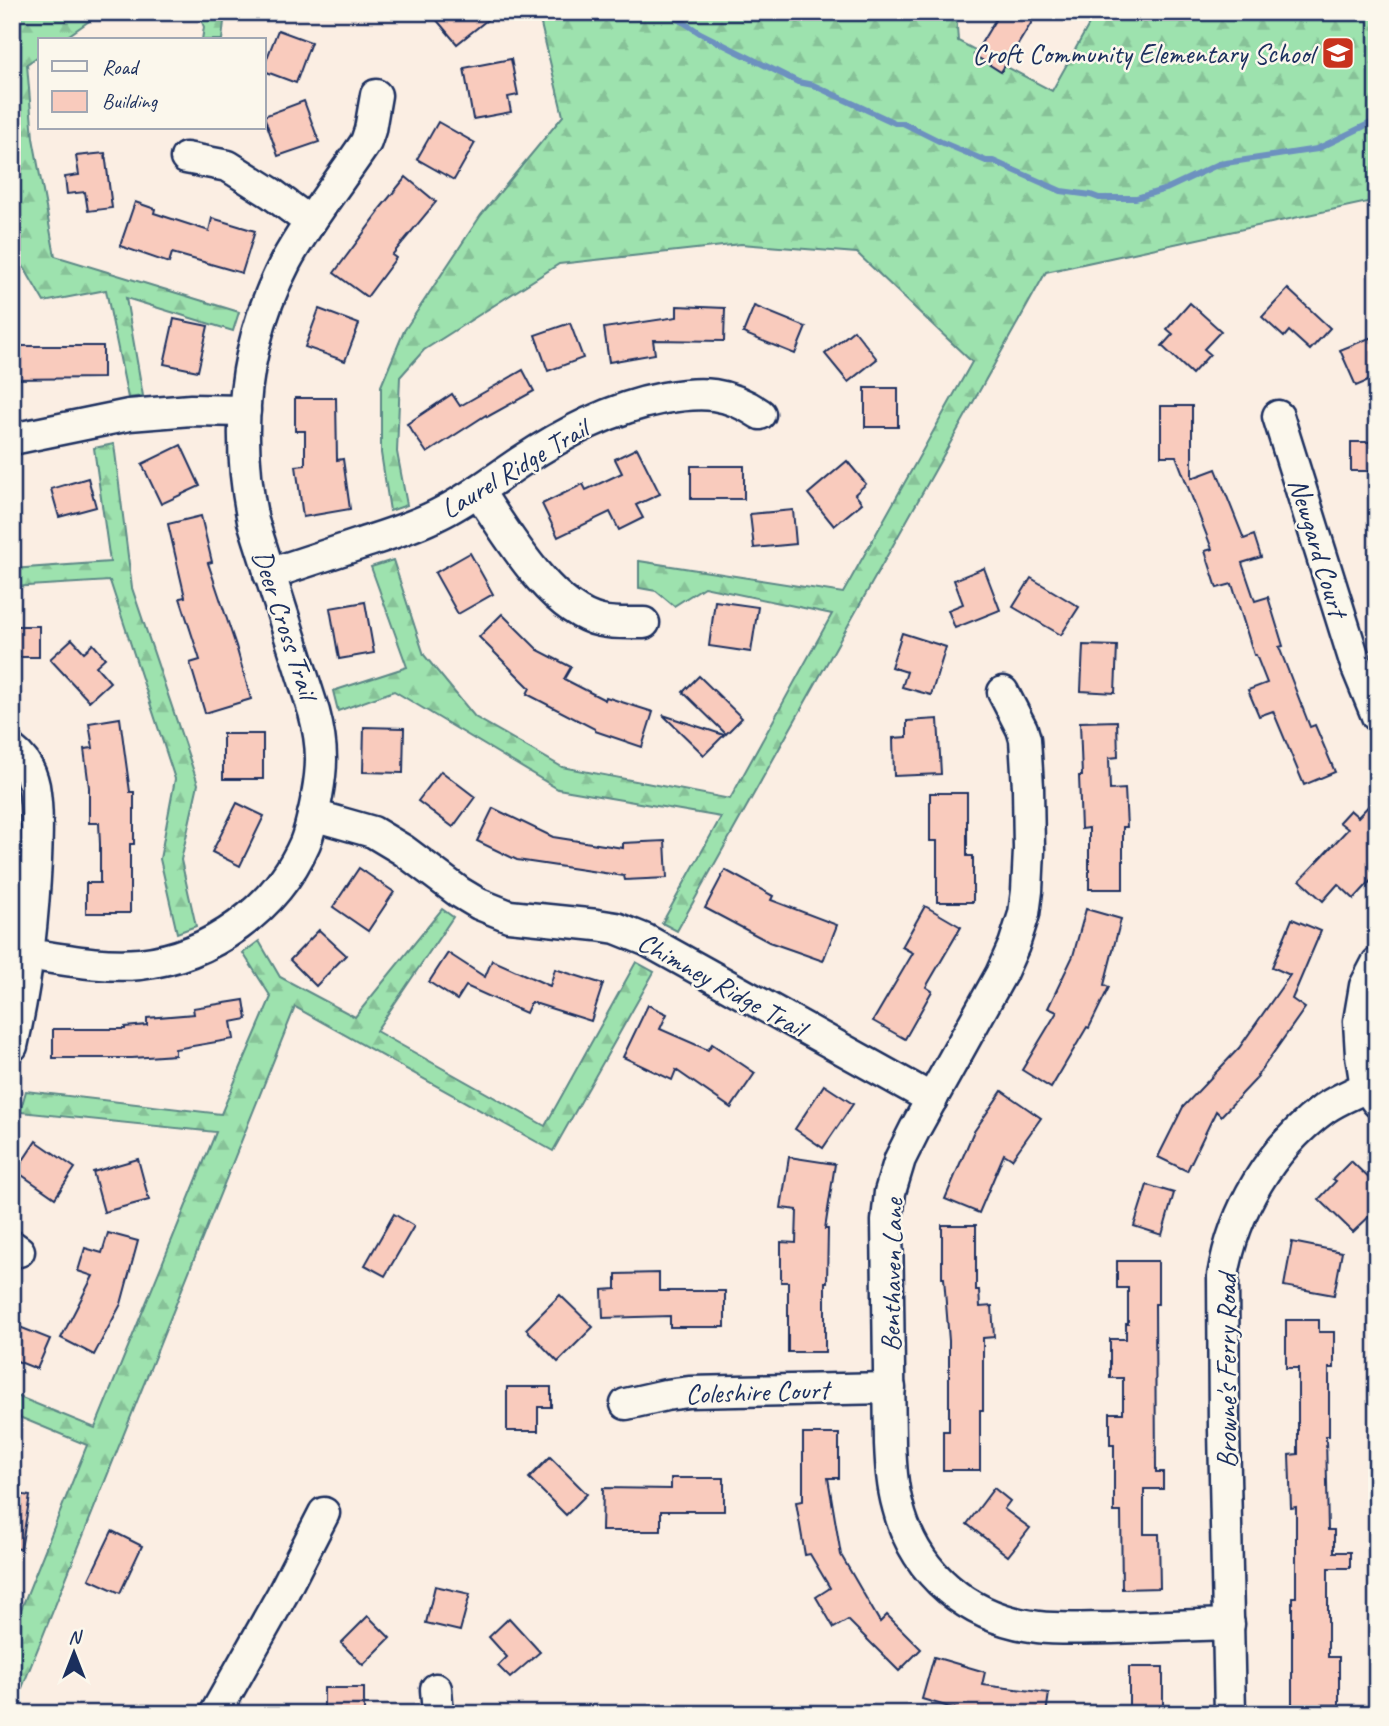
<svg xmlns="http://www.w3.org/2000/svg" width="1389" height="1726" font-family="Caveat,sans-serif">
  <defs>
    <pattern id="forest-firs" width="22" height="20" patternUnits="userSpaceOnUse" patternTransform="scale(1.75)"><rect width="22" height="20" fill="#9de2ae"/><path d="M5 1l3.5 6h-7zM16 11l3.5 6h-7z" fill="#87c298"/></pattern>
  </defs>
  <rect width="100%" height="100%" fill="#fbeee3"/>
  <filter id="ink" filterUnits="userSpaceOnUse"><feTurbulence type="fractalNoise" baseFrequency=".0143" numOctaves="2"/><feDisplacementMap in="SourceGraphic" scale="14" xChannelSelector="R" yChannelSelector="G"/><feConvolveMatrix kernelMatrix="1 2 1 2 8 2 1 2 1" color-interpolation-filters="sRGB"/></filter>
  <g filter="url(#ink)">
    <g fill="url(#forest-firs)" stroke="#5c8886" stroke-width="2">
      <path d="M12,12h90l-40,28h-22v15l-13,9 6,74 22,118 184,56 -6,19 -107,-33 17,98 -15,2 -22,-108 -62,12 -32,-55z"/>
      <path d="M198,12h27l-3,28h-20l2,-13z"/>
      <path d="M534,12h323l9,5 2,-5h88l2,29 94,50 44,-79h281v188l-331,72 -369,659 -15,-8 59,-106 -163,-28 -164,-98 -56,20 -5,-20 74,-24 -36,-100 22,-7 31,95 51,62 87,50 168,32 102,-185 -128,-27 -30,19 -18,-15 -17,-3v-27l204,32 129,-231 -115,-109 -116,-9 -182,20 -135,86 -24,27 -3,75 10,53 -17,6 -9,-58v-67l23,-55 77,-116 82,-99 -23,-96z"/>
      <path d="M114,444l18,144 66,196 -17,76 15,66 -19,7 -17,-74 15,-80 -65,-198 -98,6v-18l98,-7 -16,-114z"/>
      <path d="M442,909l11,8 -77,114 169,95 91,-164 18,10 -101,179 -258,-144 -283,706v-81l75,-187 -75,-31v-20l83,34 121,-296 -196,-20 6,-21 195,23 50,-117 -28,-44 16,-12 21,36 75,40z"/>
    </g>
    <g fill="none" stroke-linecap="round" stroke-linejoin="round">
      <path stroke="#6d91bf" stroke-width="6" d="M668,12l32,21 98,49 15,3 82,38h8l38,19 45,19h7l68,30 30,4 8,3h37l30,-9 53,-25 98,-15 60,-29"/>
    </g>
    <g fill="#f9cbbd" stroke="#1b2f5e" stroke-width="2">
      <path d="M430,12h67l-40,32z"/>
      <path d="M1000,12h38l-37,60 -27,-17z"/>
      <path d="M278,30l33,12 -15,41 -32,-12v-5z"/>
      <path d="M511,59l7,36 -10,2 3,15 -38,7 -9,-51z"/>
      <path d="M304,101l15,41 -41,14 -14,-40z"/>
      <path d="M438,122l37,21 -21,37 -37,-21z"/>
      <path d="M105,153l7,55 -24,3 -3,-19 -18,2 -2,-17 14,-2 -3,-19z"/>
      <path d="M406,177l30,25 -44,53 4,3 -29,39 -33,-24 45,-61 -1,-1z"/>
      <path d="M135,202l20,7 -1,4 55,18 3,-13 43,13 -13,42 -70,-20 -3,10 -49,-17z"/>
      <path d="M1288,289l42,39 -20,22 -21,-19 -5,6 -22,-20z"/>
      <path d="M1190,303l31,28 -17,18 6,5 -18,20 -30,-28 11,-12 -6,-5z"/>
      <path d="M677,306l48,2 -1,33 -71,-1 2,14 -46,8 -5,-34 73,-11z"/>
      <path d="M754,306l52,21 -11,27 -52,-21z"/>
      <path d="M319,309l40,15 -14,37 -40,-14z"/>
      <path d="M174,319l34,7 -10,45 -34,-7z"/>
      <path d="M570,323l13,35 -35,13 -13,-36z"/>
      <path d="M854,330l23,29 -29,23 -23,-28z"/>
      <path d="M1372,337l5,12v28l-21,9 -16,-36z"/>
      <path d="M12,346h91v32l-91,1z"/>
      <path d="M523,370l11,21 -47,26 -1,-2 -59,38 -20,-29 45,-30 8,12z"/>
      <rect x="865" y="388" width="33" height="39"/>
      <path d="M295,398h41l1,62 6,-1 7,50 -47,8 -7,-51 9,-1v-34h-10z"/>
      <path d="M1161,406h31v72l24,-9 28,70 10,-4 7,22 -19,6 13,38 13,-4 15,49 -4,1 31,80 5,-2 20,47 -31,13 -31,-74 -14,5 -11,-26 19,-7 -11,-28h-2l-22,-71 -15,4 -12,-37 7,-2 -36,-93h-15z"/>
      <rect x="1351" y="442" width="26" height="29"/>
      <path d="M181,445l19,41 -39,18 -19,-40z"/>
      <path d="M637,448l23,46 -24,11 7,13 -24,12 -9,-18 -52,25 -16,-33 41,-20 3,6 36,-17 -7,-14z"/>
      <path d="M847,461l19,23 -11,10 7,9 -28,23 -26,-32z"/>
      <rect x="691" y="466" width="53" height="33"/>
      <path d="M88,478l8,29 -37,10 -8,-28z"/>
      <path d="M793,510l3,34 -42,4 -4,-34z"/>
      <path d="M201,516l11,46 -4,1 28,83 15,53 -46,14 -15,-50 10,-3 -20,-62 5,-1 -17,-73z"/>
      <path d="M470,553l23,41 -35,20 -23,-41z"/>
      <path d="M984,568l16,42 -45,18 -7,-18 15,-6 -9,-24z"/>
      <path d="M1031,578l48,29 -18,28 -48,-28z"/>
      <path d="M715,601l43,6 -7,45 -42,-6z"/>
      <path d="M365,602l9,51 -35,6 -9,-51z"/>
      <path d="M502,614l36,36 33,17 -7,12 41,21 1,-3 47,15 -11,35 -47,-16v-2l-68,-35 3,-6 -51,-51z"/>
      <rect x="12" y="626" width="27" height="31"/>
      <path d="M902,633l44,14 -15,48 -29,-8 5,-15 -16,-5z"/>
      <path d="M72,639l12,13 9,-8 12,14 -9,8 14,16 -21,19 -39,-42z"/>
      <path d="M1083,645l34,1 -2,47 -34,-2z"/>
      <path d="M699,676l43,42 -16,16 -43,-42z"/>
      <path d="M663,715l61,20 -20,20z"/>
      <path d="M120,718l10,74h4v52h-4v69h-44v-30h14v-39l-1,-21h-10v-36l-5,-38 9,-1 -4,-25z"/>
      <path d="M938,719l3,55 -47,2 -1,-38 14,-1v-16z"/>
      <path d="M1117,721l1,36 -9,1 1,32 15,-1 2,38h-4v62h-34v-61l-8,1 -2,-53h3l-2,-54z"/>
      <path d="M364,727l40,1 -1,45 -40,-1z"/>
      <rect x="223" y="734" width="40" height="45"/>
      <path d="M441,771l34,26 -22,30 -35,-26z"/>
      <path d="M930,793h37v63h6v46h-36v-61h-7z"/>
      <path d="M1377,797v77l-23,25 -16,-15 -15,17 -23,-21 48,-51 -9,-7 11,-12 8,7z"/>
      <path d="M237,803l27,13 -24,50 -28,-14z"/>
      <path d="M493,808l60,29 70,11v-5l42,-2 2,37 -42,2 -1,-4 -107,-16 -40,-19z"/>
      <path d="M359,868l35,24 -26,39 -35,-24z"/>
      <path d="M725,870l48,26 -2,4 66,25 -14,36 -54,-19 -64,-34z"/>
      <path d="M925,906l36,21 -35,60 6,4 -27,48 -32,-18 40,-68 -11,-6z"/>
      <path d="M1086,909l35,10 -17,66 5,2 -20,41 -2,-1 -36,61 -29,-18 35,-58 -9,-4 25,-52z"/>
      <path d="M1292,919l29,12 -29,68 13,9 -48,68 1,1 -37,39 -5,-5 -29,60 -29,-14 25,-50 56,-59 51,-73 -18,-8z"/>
      <path d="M319,930l27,25 -30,31 -26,-26z"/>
      <path d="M448,953l37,24 7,-17 58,26 5,-17 48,15 -12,37 -60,-19 -5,11 -60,-27 -9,14 -28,-18z"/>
      <path d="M244,1000l3,19 -16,3 3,17 -59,10v6l-43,3h-79v-29h72v-2l22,-2v-7l47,-4 -1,-6z"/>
      <path d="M648,1005l19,9 -7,15 48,21 4,-6 43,29 -24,35 -55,-38 -4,10 -49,-23z"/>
      <path d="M824,1085l29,19 -30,44 -28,-19z"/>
      <path d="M1002,1091l39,27 -29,41 -8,-5 -25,59 -34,-14 28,-66z"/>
      <path d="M36,1141l39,27 -20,30 -39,-27z"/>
      <path d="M789,1157l46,7 -10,65h3l-1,53h-2v70h-37v-70h-7v-40l15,1 1,-33 -16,-2z"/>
      <path d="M138,1159l11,41 -45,12 -11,-40z"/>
      <path d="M1351,1161l26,25v23l-24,23 -34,-33 17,-18 -3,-2z"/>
      <path d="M1147,1185l27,8 -12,42 -28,-9z"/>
      <path d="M394,1214l20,12 -29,50 -20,-11z"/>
      <path d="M942,1225h34v65h3l1,17 12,-1 2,31 -11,1v72h-3v60h-37v-39h6v-90l-5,-63h-2z"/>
      <path d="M108,1233l30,8 -17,63 -27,51 -33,-17 32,-62 -15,-5 7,-23 17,5z"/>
      <path d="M1292,1242l50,10 -8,43 -50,-9z"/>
      <path d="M1117,1261h41v43h-3l1,168h7v17h-19v45h15l1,54 -38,1 -1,-77h-7v-67h-4v-32h13v-35h-13v-39h16v-15h2v-36h-11z"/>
      <path d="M659,1273v18h66v36h-55v-11l-67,2 -1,-28 14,-1v-15z"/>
      <path d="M560,1295l33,32 -35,35 -32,-33z"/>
      <path d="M1286,1320h33v12h15v36h-5v68h-3l2,94h6v22h16v16h-22v89h11v48h-47v-108h4v-90l-5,1 -2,-53 9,-1v-86h-12z"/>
      <path d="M12,1324l38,15 -13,30 -25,-10z"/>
      <path d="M507,1387h44v20h-13v24h-31z"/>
      <path d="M803,1434h36v44h-11l13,77 39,67 7,-7 34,34 -22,22 -51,-51 -14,8 -18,-31 14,-9 -20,-34 -5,1 -9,-53 7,-1z"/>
      <path d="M550,1457l37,37 -21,21 -37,-37z"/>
      <path d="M671,1478h53v33h-63v20h-59l1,-43 68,1z"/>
      <path d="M994,1488l16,13 -6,8 26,19 -22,28 -41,-32z"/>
      <path d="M12,1493l18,3 -9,53 -9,-1z"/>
      <path d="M112,1531l30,15 -22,47 -31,-14z"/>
      <path d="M435,1586l35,8 -10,37 -34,-8z"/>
      <path d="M368,1616l22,22 -27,27 -22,-22z"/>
      <path d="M509,1618l31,34 -30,26 -12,-12 9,-9 -18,-20z"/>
      <path d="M934,1657l51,15 -3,13 67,8 -3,21h-45l-27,-4 -1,4 -51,-15z"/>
      <rect x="1129" y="1667" width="34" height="47"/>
      <rect x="324" y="1688" width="40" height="26"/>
    </g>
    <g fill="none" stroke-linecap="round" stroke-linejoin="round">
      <defs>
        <g id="minor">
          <path d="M186,158l42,8 43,27 39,29"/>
          <path d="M1278,416l78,249 21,51"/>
          <path d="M12,439l117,-24 62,-5 54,1"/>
          <path d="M478,491c28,41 72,119 123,130 13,3 29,2 43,2"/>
          <path d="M269,574c30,-10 61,-20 91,-30 27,-9 54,-17 79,-30 29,-14 54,-34 81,-52 44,-29 91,-54 144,-64 39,-7 63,-6 96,16"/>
          <path d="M1003,692l19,37 3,10 3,48 1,63 -2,41 -3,23 -10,31 -13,29 -86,155 -15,30 -10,33 -3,29 3,223c1,21 2,42 8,63 17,67 71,112 140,120 24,3 50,1 74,1 39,-1 78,-3 117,-4"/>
          <path d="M12,750c12,9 19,21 22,36 4,24 3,50 2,74 -3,62 -10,126 -24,186"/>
          <path d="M313,815l60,17 30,18 56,42 20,12 30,12 88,9 19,3 30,12 286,159"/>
          <path d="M12,952c42,5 86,16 128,12 71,-8 136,-55 165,-121 6,-15 9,-31 12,-47 2,-11 4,-25 4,-37 0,-16 -3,-32 -7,-47l-61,-191c-18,-89 -10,-178 33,-260 23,-42 54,-80 80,-119l4,-12 6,-35"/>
          <path d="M1377,963l-12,23 -6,35 2,34 5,32 11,15"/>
          <path d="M12,1246l7,5"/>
          <path d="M626,1404l40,-9 23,-3 201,-4"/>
          <path d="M436,1689l2,25"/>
          <path d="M215,1714l67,-119 42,-82"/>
          <path d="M1230,1714l-6,-285 -1,-153c11,-66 47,-127 101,-167 12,-9 29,-15 42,-22"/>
        </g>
      </defs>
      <use href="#minor" stroke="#1b2f5e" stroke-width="35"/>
      <use href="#minor" stroke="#fbf7ec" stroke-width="30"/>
    </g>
  </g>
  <defs>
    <symbol id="school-square" viewBox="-11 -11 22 22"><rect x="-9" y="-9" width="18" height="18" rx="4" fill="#c8321e" stroke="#fbf7ec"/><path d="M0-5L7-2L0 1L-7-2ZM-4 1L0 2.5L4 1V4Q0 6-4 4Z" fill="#fff"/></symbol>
  </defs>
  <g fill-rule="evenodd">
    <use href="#school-square" x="1319" y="34" width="38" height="38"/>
  </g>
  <g text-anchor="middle" stroke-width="5" stroke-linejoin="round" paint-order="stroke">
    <g font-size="28" fill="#1b2f5e" stroke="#fbf7ec" text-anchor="end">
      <text x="1314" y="63">Croft Community Elementary School</text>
    </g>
    <g font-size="28" fill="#1b2f5e" stroke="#fbf7ec">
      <text transform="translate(514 468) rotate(-31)" y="10">Laurel Ridge Trail</text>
      <text transform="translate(1319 547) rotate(73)" y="10">Newgard Court</text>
      <text transform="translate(286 624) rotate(72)" y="10">Deer Cross Trail</text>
      <text transform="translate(722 984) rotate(29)" y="10">Chimney Ridge Trail</text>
      <text transform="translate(891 1275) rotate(-89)" y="10">Benthaven Lane</text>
      <text transform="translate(1226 1371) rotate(-90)" y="10">Browne's Ferry Road</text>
      <text transform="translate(757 1391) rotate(-2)" y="10">Coleshire Court</text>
    </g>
  </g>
  <rect width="1389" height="1726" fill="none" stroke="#fbf7ec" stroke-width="42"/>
  <rect x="21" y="21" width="1347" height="1684" fill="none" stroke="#1b2f5e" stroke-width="2.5" filter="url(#ink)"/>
  <rect x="38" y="38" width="228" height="91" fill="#fbf7ec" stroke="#a1a7b3" stroke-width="2"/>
  <rect x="52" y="61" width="35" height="10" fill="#fbf7ec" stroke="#a1a7b3" stroke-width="2"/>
  <text x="102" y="74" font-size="21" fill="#1b2f5e">Road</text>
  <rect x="52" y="91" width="35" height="21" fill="#f9cbbd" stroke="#a1a7b3" stroke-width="2"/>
  <text x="102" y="108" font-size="21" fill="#1b2f5e">Building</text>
  <g transform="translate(74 1653)" stroke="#fbf7ec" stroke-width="5" paint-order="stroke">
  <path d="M0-5L12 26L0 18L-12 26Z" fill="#1b2f5e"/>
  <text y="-10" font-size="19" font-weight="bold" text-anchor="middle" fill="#1b2f5e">N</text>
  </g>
</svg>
